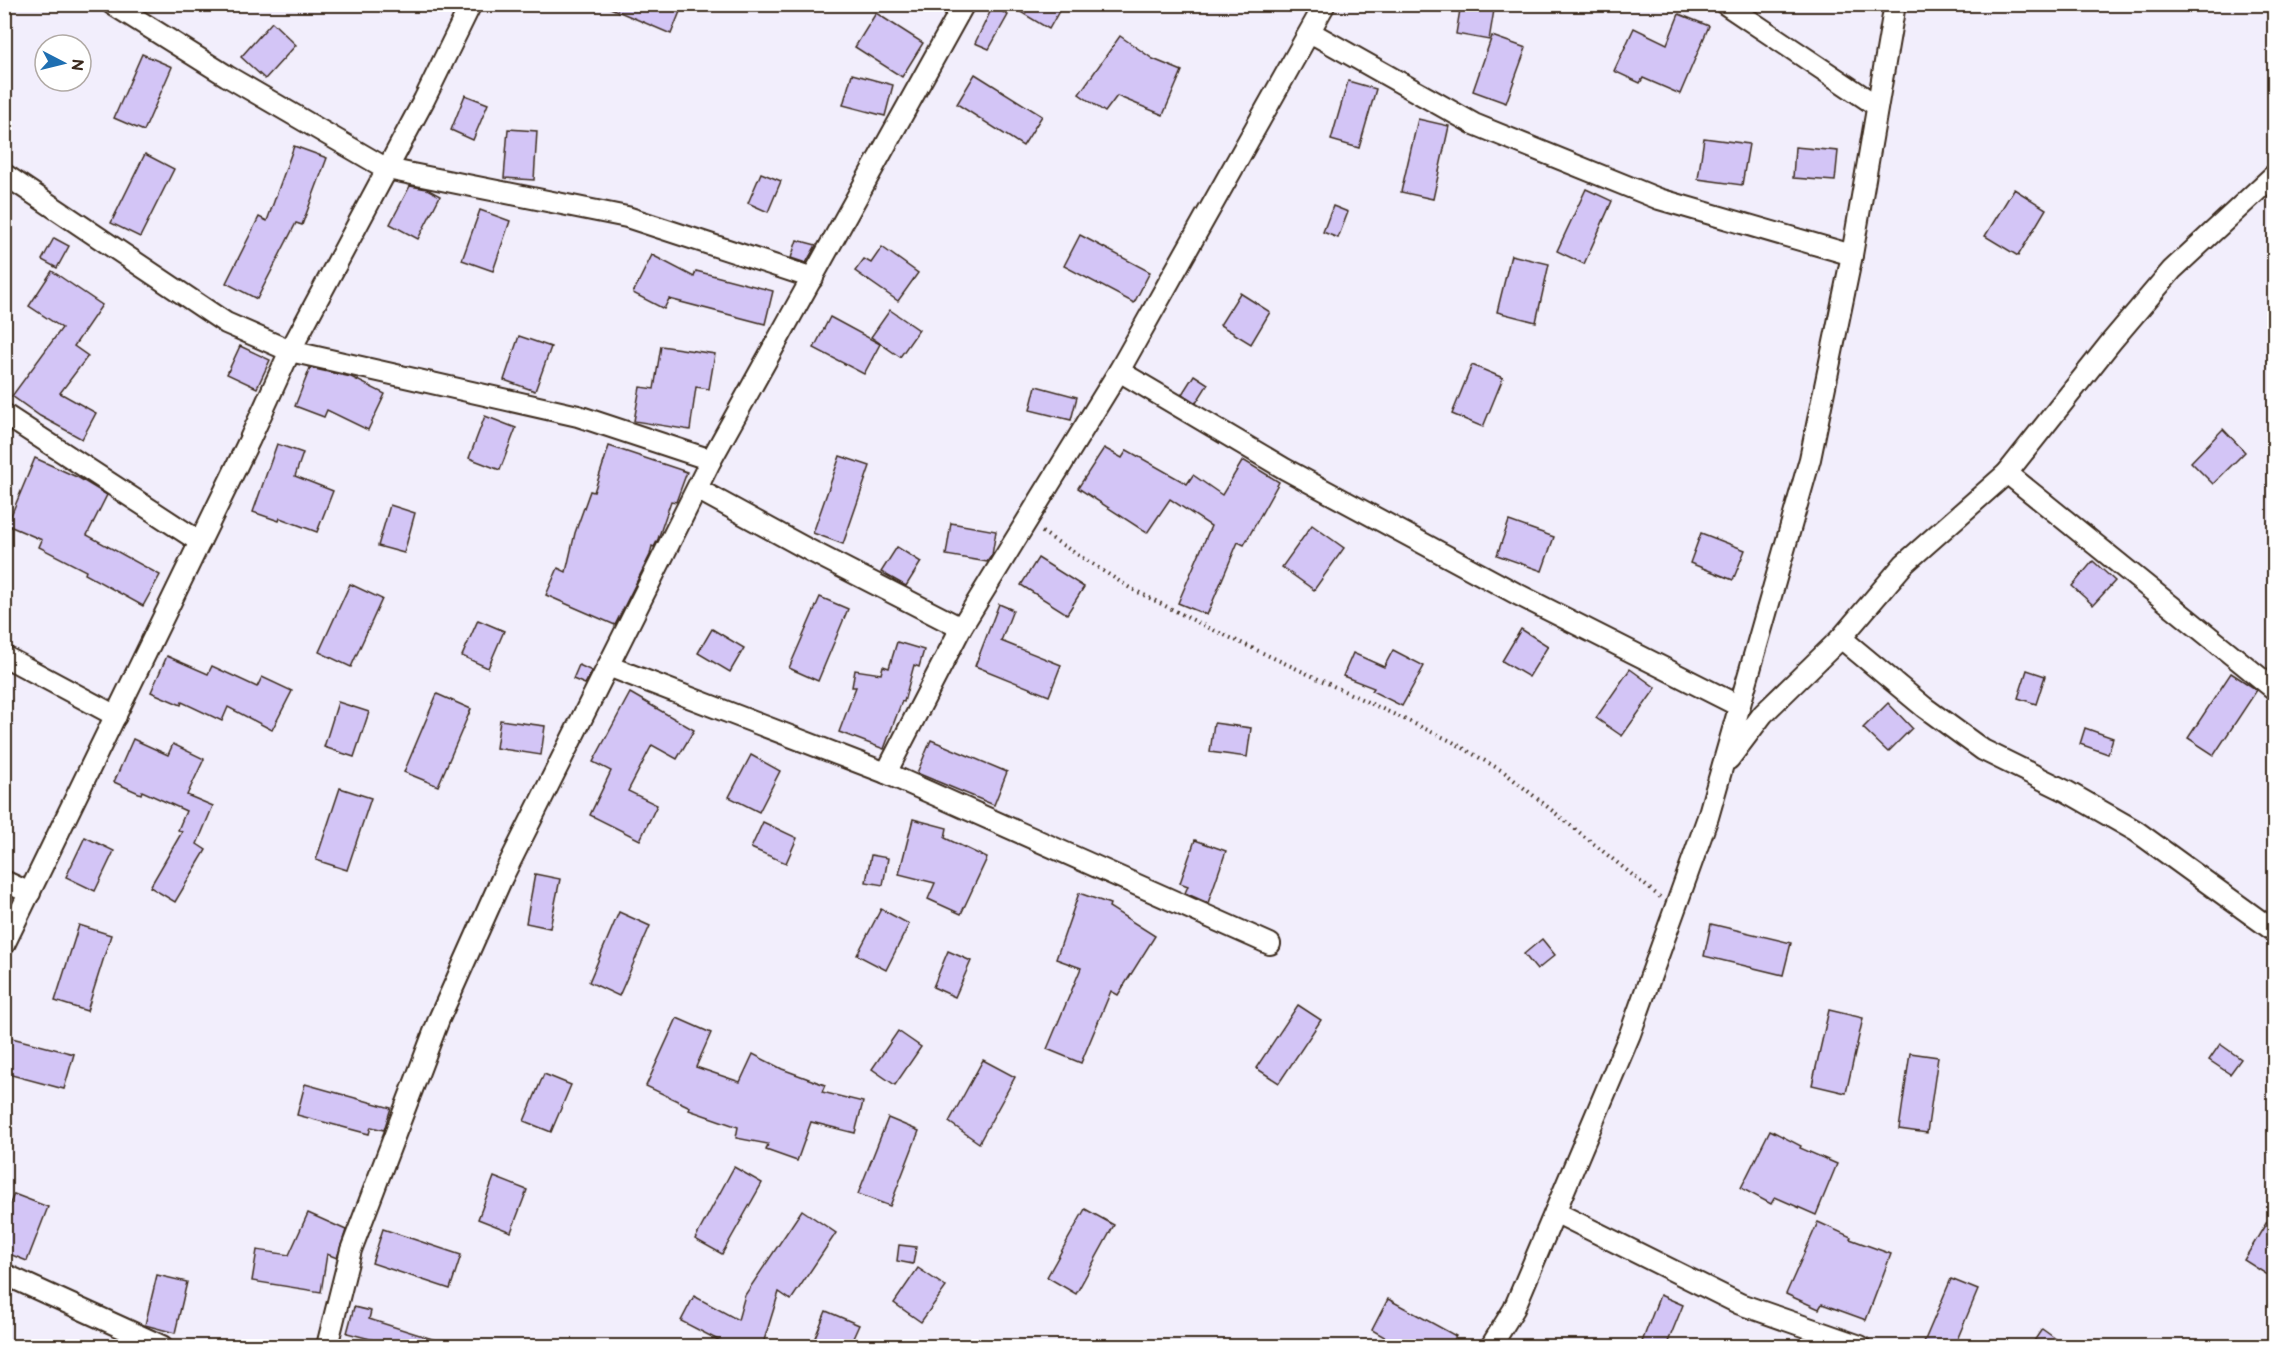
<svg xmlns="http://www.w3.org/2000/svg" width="2279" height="1351" font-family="'Balsamiq Sans',sans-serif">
  <rect width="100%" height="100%" fill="#f2eefc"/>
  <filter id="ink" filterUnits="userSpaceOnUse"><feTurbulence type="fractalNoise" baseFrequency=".0167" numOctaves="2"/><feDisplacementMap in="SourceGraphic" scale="12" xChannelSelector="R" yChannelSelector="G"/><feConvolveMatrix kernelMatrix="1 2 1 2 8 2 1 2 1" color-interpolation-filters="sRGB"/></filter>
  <g filter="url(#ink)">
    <g fill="#d3c5f6" stroke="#3b2a1e" stroke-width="1.5">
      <path d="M601,4h82l-12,30z"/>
      <path d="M1007,4h56l-14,25z"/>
      <path d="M1461,4h34l-6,36 -33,-6z"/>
      <path d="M993,6l15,9 -19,34 -14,-6z"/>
      <path d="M876,13l47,30 -21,34 -47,-30z"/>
      <path d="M1679,14l30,12 -29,68 -37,-16 -3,5 -26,-12 20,-43 33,16z"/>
      <path d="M272,22l24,23 -31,34 -24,-22z"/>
      <path d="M1120,36l33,23 29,12 -19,44 -46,-19 -12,16 -26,-18z"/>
      <path d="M1492,36l34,12 -20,55 -33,-12z"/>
      <path d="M142,54l30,13 -28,64 -30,-13z"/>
      <path d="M852,74l41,11 -8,31 -42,-11z"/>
      <path d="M975,74l67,42 -19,30 -66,-42z"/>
      <path d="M1348,81l28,8 -17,59 -28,-8z"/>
      <path d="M465,95l23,9 -15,36 -22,-10z"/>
      <path d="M1418,119l31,7 -16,73 -32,-7z"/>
      <path d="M508,129l29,2 -3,49 -30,-2z"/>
      <path d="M1704,138l45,6 -7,41 -44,-6z"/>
      <path d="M294,146l33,12 -25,67 -6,-2 -39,76 -31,-16 33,-66 8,4z"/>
      <path d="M1795,147l43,4 -3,30 -42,-3z"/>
      <path d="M145,154l29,15 -34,68 -29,-14z"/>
      <path d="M761,173l20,8 -13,31 -20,-9z"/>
      <path d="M410,186l17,3 13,7 -22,43 -28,-15z"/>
      <path d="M1586,189l26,12 -28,63 -27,-13z"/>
      <path d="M2014,189l32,20 -28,47 -33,-20z"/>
      <path d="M1333,206l15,6 -10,26 -15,-6z"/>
      <path d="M480,210l30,11 -17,50 -31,-11z"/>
      <path d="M1080,235l70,37 -16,31 -70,-37z"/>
      <path d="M54,238l15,8 -12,22 -15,-8z"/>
      <path d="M797,240l19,5 -10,18 -15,-5z"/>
      <path d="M882,247l36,26 -20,28 -43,-30 9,-12 7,4z"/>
      <path d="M652,255l42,22 2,-6 77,20 -8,33 -96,-25 -5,10 -31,-16z"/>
      <path d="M1511,255l38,9 -13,58 -39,-10z"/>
      <path d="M52,271l50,34 -28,41 14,10 -28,37 36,20 -14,26 -42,-23 -28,-20 50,-68 -33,-22z"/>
      <path d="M1240,293l30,19 -19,32 -31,-19z"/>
      <path d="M890,310l29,20 -19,27 -29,-20z"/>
      <path d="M830,317l50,27 -16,30 -50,-26z"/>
      <path d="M519,336l32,11 -16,44 -31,-11z"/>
      <path d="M240,346l30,14 -13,28 -30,-14z"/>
      <path d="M661,346l54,8 -6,35 -13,-2 -6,43 -56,-9 6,-34 14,2z"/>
      <path d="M1472,365l31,13 -20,49 -31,-13z"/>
      <path d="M310,368l41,9 34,17 -17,36 -41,-20 -3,7 -29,-11z"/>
      <path d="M1194,375l14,9 -12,19 -14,-9z"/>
      <path d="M1036,386l41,11 -6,23 -41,-10z"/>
      <path d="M485,416l31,12 -16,42 -31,-12z"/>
      <path d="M2223,429l22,23 -32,32 -22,-22z"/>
      <path d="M277,444l26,9 -8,23 38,15 -16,41 -37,-14 -1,3 -26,-9z"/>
      <path d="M609,446l78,26 -11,30 -5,-1 -13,38 -4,8 -2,-1 -2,9 -35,70 -69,-30 12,-27 8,4 9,-39 15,-42 4,1z"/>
      <path d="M1104,448l18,10 5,-8 60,34 6,-9 29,20 21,-35 36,22 -35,63 -6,-3 -31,73 -29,-12 33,-77 -41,-27 -23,34 -69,-45z"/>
      <path d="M840,456l30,10 -27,78 -30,-11z"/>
      <path d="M35,458l44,20 28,17 -20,40 73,40 -17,31 -58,-32 1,-3 -47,-24 3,-7 -35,-15z"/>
      <path d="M390,505l25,8 -11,40 -26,-7z"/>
      <path d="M1509,521l45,16 -12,34 -45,-16z"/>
      <path d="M951,523l45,8 -4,24 -5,7 -41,-7z"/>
      <path d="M1312,525l32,23 -30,42 -32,-23z"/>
      <path d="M1701,533l44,17 -12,30 -43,-17z"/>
      <path d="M897,547l24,15 -15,24 -25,-14z"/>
      <path d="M1038,558l46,29 -17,27 -46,-29z"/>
      <path d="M2093,561l22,20 -22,24 -21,-19z"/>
      <path d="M350,584l32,15 -31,68 -32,-15z"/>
      <path d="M820,597l28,12 -30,72 -29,-13z"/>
      <path d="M999,604l14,6 -12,31 60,24 -12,31 -74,-30z"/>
      <path d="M478,620l26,11 -16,37 -26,-12z"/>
      <path d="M712,629l32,19 -14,24 -32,-19z"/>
      <path d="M1521,629l27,17 -19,31 -27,-16z"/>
      <path d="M897,642l27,8 -5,17 -5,-2 -10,37 -2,-1 -18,48 -45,-17 17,-45h-4l3,-17 26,4 2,-8 6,2z"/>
      <path d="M1393,650l31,16 -22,40 -30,-15 2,-3 -31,-12 10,-23 31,14z"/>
      <path d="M167,656l41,18 4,-8 45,21 5,-10 30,14 -20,39 -44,-23 -6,14 -40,-19 -1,3 -30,-13z"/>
      <path d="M579,665l13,6 -7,13 -12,-5z"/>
      <path d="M1630,669l26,19 -34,48 -26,-18z"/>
      <path d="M2027,670l18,6 -9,28 -18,-6z"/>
      <path d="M2231,673l26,17 -43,65 -26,-17z"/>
      <path d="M630,693l64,37 -17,29 -25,-14 -24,46 29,14 -17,35 -50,-25 21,-44 -18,-9z"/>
      <path d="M437,694l34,15 -33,77 -34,-14z"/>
      <path d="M338,702l31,10 -15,45 -30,-10z"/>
      <path d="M1888,703l24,25 -24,24 -25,-24z"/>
      <path d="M500,720l45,6 -4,29 -45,-7z"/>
      <path d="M1214,723l37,5 -4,29 -37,-5z"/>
      <path d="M2085,728l28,10 -5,16 -28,-10z"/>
      <path d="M133,739l35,16 5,-11 31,15 -17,36 26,11 -16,38 9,6 -31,52 -25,-15 32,-55 -4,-2 8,-19 -44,-20 -1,3 -27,-12z"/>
      <path d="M931,740l76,32 -13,33 -77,-32z"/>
      <path d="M751,755l29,16 -21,41 -30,-15z"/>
      <path d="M340,788l31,10 -24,72 -31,-10z"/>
      <path d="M913,819l34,9 -2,10 42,20 -26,56 -33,-15 7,-16 -36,-9z"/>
      <path d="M763,822l34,16 -11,25 -35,-15z"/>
      <path d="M85,837l29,14 -19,40 -29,-14z"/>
      <path d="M1195,840l31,11 -18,52 -23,-10 3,-7 -8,-3z"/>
      <path d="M871,855l17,3 -5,27 -17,-3z"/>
      <path d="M535,874l25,5 -10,49 -24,-5z"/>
      <path d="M1079,893l31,11 -1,3 46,29 -37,59 -7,-4 -30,72 -34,-14 34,-81 -25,-9z"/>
      <path d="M881,909l28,15 -23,46 -29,-15z"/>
      <path d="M619,912l31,14 -31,70 -30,-14z"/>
      <path d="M1711,924l80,19 -8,32 -79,-19z"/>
      <path d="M79,925l32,10 -24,76 -32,-10z"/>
      <path d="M1542,939l13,16 -18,15 -13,-16z"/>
      <path d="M948,951l23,10 -16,36 -22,-10z"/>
      <path d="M1298,1005l23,15 -42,63 -23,-15z"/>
      <path d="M1829,1010l34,8 -17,75 -34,-8z"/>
      <path d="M677,1018l34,15 -15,34 44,15 13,-28 29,15 43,16 -3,7 41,10 -8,31 -44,-11 -14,39 -31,-11 2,-6 -32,-6 2,-11 -49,-17 1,-3 -44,-21z"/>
      <path d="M898,1031l23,16 -26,38 -23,-16z"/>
      <path d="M4,1036l70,18 -10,35 -60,-16z"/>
      <path d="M2220,1044l21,15 -11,15 -21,-14z"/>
      <path d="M1910,1053l28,4 -11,76 -28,-4z"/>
      <path d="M983,1060l32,17 -36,66 -30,-21z"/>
      <path d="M544,1074l27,11 -20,47 -27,-11z"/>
      <path d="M305,1084l86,24 -7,22 -13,-3 -2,7 -72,-19z"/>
      <path d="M888,1118l31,13 -29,75 -32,-12z"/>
      <path d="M1770,1130l31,16 -1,2 37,16 -21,51 -41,-18 -4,7 -30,-16z"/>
      <path d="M734,1167l28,16 -40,71 -27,-15z"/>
      <path d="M494,1177l33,13 -16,42 -33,-13z"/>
      <path d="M14,1194l34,13 -21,54 -23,-9v-34z"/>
      <path d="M1085,1209l29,16 -38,69 -29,-17z"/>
      <path d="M802,1210l34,23 -45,67 -12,-8 -17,55h-26l-16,-6 -39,-20 13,-25 44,24 7,-25z"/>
      <path d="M2274,1210v69l-30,-19z"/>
      <path d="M308,1213l38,17 -9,28 -10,-4 -6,38 -69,-11 5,-31 32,5z"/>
      <path d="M1818,1222l33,15 -1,2 41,15 -25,66 -44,-16 -3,5 -33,-15z"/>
      <path d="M383,1229l78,26 -11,34 -78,-26z"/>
      <path d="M899,1245l17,2 -3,17 -16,-3z"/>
      <path d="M918,1268l28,19 -25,35 -27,-19z"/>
      <path d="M157,1275l30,7 -12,51 -30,-8z"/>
      <path d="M1951,1279l27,11 -24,57h-32z"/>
      <path d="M1660,1295l23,10 -17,42h-26z"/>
      <path d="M1388,1299l68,37 -6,11h-48l-30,-17z"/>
      <path d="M354,1307l17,4 -2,8 76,24 -1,4h-68l2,-6 -31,-8z"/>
      <path d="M826,1311l33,14 -10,22h-38z"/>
      <path d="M2042,1329l25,18h-37z"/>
    </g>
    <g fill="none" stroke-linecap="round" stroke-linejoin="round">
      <defs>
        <g id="minor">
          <path d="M112,4l115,72 160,93 240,48 186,61"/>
          <path d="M1725,4l152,102"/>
          <path d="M1310,32l164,92 185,75 193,56"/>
          <path d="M4,174l222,149 64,28 288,65 133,44"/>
          <path d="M1119,371l166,98 232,125 222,112"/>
          <path d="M4,414l196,128"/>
          <path d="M2007,473l267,216"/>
          <path d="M697,489l112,61 152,78"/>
          <path d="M1841,638l83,69 59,43 83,41 70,40 138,100"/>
          <path d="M4,656l112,60"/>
          <path d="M608,666l278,107 384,171"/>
          <path d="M1729,759l34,-45 78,-76 63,-74 103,-91 104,-131 61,-72 102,-95"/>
          <path d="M886,773l75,-145 158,-257 206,-367"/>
          <path d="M4,881l26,12"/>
          <path d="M4,945l245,-504 41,-90 134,-251 47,-96"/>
          <path d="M1555,1212l185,92 120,42"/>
          <path d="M4,1274l158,72"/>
          <path d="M327,1346l24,-96 88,-231 63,-141 209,-418 253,-456"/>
          <path d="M1491,1346l23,-37 116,-275 78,-217 102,-358 42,-204 43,-251"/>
        </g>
      </defs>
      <use href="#minor" stroke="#3b2a1e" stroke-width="24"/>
      <path stroke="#3b2a1e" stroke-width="4" stroke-dasharray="1.5 4.5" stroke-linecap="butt" d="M1042,532l88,56 73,37 248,116 53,31 156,125"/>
      <use href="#minor" stroke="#fff" stroke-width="20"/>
    </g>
  </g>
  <rect width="2279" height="1351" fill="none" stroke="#fff" stroke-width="24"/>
  <rect x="12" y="12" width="2255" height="1327" fill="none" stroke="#3b2a1e" stroke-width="2" filter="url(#ink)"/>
  <g transform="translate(63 63) rotate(97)"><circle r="28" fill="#ffffff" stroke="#b1aaa5" stroke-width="1.5"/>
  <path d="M0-4.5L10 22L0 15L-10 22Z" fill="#1f6fb2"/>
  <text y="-9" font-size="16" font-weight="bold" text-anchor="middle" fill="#3b2a1e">N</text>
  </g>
</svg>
